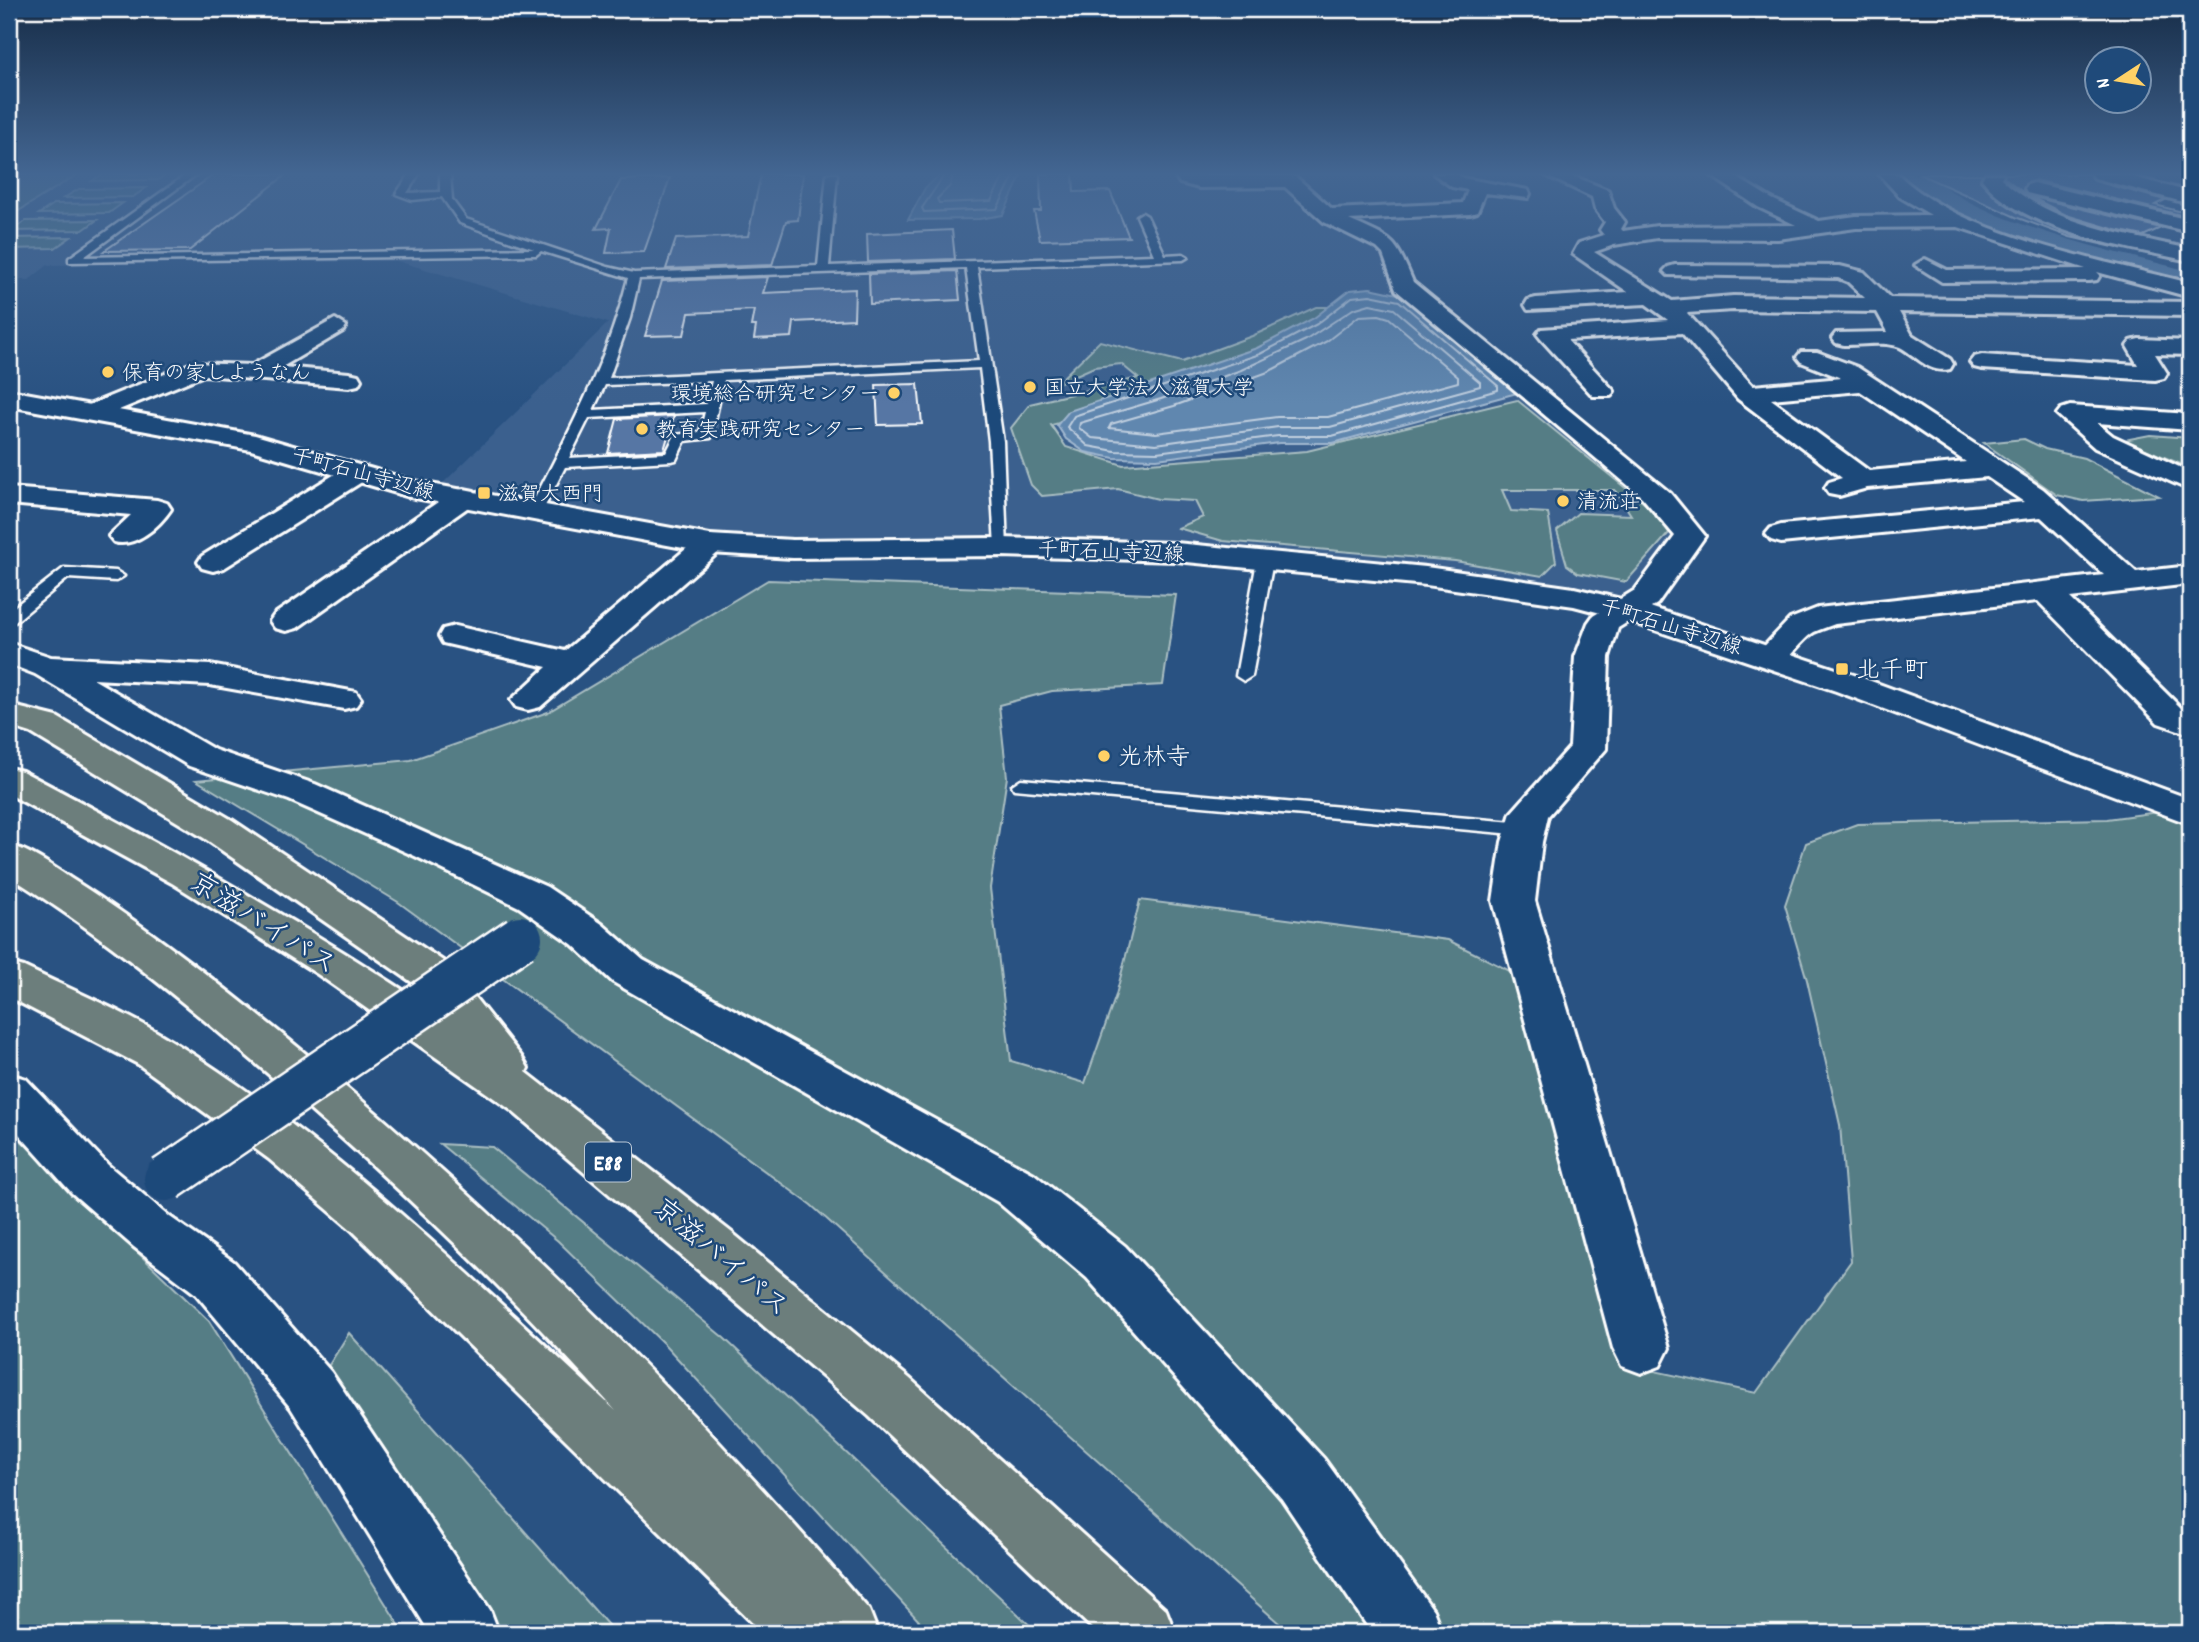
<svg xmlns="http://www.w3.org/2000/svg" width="2199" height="1642" font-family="Dekko,'Klee One',sans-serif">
  <rect width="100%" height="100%" fill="#295282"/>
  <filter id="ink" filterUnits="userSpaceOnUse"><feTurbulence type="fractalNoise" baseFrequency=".0143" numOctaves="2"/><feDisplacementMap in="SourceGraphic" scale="14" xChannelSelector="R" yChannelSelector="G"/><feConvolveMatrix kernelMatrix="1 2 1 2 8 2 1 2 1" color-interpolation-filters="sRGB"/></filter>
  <g filter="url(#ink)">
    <path fill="#3a608e" d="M9,174h1167l109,9 97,66 11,19 251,226 36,40 -56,66 -172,-33 -249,-23 -197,-6 -208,2 -87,-4 -270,-51 167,-162 -211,-62 -349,4 -19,15 -20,-1z"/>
    <g fill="#547d85" stroke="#aabec2" stroke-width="2">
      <path d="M9,174h69l-69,43z"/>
      <path d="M103,174h64l-9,6 -66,1z"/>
      <path d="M146,188l-13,9 -69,1 15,-9z"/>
      <path d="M123,203l-14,10 -70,1 15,-10z"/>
      <path d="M97,220l-14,10 -73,1 16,-10z"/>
      <path d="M71,237l-16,11 -46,1v-11z"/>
      <path d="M1316,307h27l-66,41 -146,56 -80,21 15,22 57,18 184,-14 210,-51 143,116 9,17 -43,49 -48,-9 -11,-8 -10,-34 21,-18 53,2 -16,-25h-113l9,21 37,2 8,49 -14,14 -87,-15 -232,-20 -45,-13 25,-11 -8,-16 -37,-2 -40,-10 -76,7 -11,-11 -20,-57 19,-24 108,-26 -17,-14 -27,3 -38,17 44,-43 82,21 70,-26z"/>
      <path d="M2150,435l40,3v30l-66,-28z"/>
      <path d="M2024,439l21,10 39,9 75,38 -76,5 -26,-6 -73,-52z"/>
      <path d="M768,580l408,15 -13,90 -111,6 -53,14 8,72 -17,111 21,173 74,22 31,-88 24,-95 308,40 66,33 117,393 125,27 95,-132 -11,-136 -33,-145 -22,-75 21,-62 51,-19 250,-5 51,-7 32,11v810h-900l-479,-428 -413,-303 -202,-122 215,-20 137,-48z"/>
      <path d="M9,1129l200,192 195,312h-395z"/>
      <path d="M440,1144l52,3 232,191 314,295h-108l-264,-287 -108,-105z"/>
      <path d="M349,1333l266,300h-124l-172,-252z"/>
    </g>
    <g fill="#6187af" stroke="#a0b7cf" stroke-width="2">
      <path d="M941,174h81l-19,41 -24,4 -71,1 17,-32z"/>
      <path d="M1370,288l32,7 115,98 -184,50h-54l-122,16 -43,-1 -29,-6 -19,-13 -9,-14 12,-14 188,-63 57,-30 36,-28z"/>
    </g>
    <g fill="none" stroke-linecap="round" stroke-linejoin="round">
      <g stroke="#c0cfdf" stroke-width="2">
        <path d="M945,174l-23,34 2,4 73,-3 18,-35"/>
        <path d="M953,174l-3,12 -13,13 2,4 52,-2 14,-27"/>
        <path d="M1370,295l29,6 99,85v4l-166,46h-54l-121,16 -42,-1 -27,-5 -21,-19 7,-11 186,-62 57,-30 35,-27z"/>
        <path d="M1370,304l24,5 86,73v4l-150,41h-52l-122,17 -64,-6 -13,-10 1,-5 81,-24 80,-29 65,-30 47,-31z"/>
        <path d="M1379,315l10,3 69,59v5l-130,35h-51l-121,16 -47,-5 2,-4 63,-18 94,-34 59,-31 32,-25z"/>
      </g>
      <path fill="#6187af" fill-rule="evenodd" d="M1896,174h34c42,47 196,81 260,97v22c-73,-16 -216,-49 -273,-94 -8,-6 -15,-17 -21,-25z"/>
    </g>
    <g fill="#5676a4" stroke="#fff" stroke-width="2">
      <path d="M215,174h72l-97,76 -86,1z"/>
      <path d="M761,174h42l-5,46 -12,1 -14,44 -106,4 10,-30 72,-3z"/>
      <path d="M1040,174h33l1,18 36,-1 19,46 -89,3 -6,-29h7z"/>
      <path d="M1919,174h63l-2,7 18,18 23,15 56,23 41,11 -48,-11 -52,-19z"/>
      <path d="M2005,174h84l5,7 71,19 -10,5 35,9 -5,2 -150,-36 -10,4 -1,9 -20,-16z"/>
      <path d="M670,178l-26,74 -38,1 5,-25 -15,1 25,-49z"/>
      <path d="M2029,196l132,32 -18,8 -27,-6 -50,-15z"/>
      <path d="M952,230l3,29 -87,3 -1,-28z"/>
      <path d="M957,271l3,29 -90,4 -1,-30z"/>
      <path d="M768,277l-5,16 92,-4 -1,30 -60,3 -2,15 -38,2 2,-13h-5l3,-16 -65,3 -5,22 -39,1 17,-55z"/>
      <path d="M918,384l4,40 -44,1 -2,-40z"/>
      <path d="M674,416l-10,34 -56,3 9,-34z"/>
    </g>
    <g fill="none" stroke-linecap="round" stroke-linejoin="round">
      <defs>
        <g id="lane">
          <path d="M187,174h10l-113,83 450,-8 -74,-26 -18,-26 -30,3 -16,-6 14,-20h9l-12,19 33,-1v-18h10l2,26 14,19 142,48 26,6 184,-7 9,-92h10l-8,92 325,-11 -17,-39 5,-3 5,3 18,39 18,-1 5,3 -5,3 -206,7 26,174 4,109 -5,1 -7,-4 -6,-106 -9,-73 -256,12 -13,58 -26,3 -9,19 -5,1 -106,6 -22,43 -7,4 -7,-4c39,-76 78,-147 99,-232l-87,-27 -5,4 -467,7v-4zM966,268l13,93 -370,17 21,-60 9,-39zM712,381l-6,23 -113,6 12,-25zM705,412l-5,20 -25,3 -9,18 -97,5 20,-40z"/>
          <path d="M1265,556l8,5 -21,115 -8,5 -8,-5 21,-115z"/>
          <path d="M64,568l52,3 8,5 -8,5 -48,-3 -53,44 -6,2v-13z"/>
          <path d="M1021,779l504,44 10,6 -10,6 -511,-46 -2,-4z"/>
        </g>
        <g id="street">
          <path d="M1174,174l116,2 6,1 36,32 131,-6 5,-13 -16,-3 -18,-13h22l7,4 65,12 2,4 -2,4 -43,-5 -8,19 -7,2 -121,6c44,20 45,16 64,62l257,211 35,43 -48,68 -39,24 -9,29 -3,92 -58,67 -6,26 -7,59 134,447 -9,18 -19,7 -19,-7 -9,-18 -120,-447 9,-59 9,-29 59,-66 5,-90 13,-34 5,-7 42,-26 40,-54 -33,-39 -246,-207 -13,-36 -6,-6 -53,-26 -39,-35 -86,1 -19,-5z"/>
          <path d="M1543,174h25l40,16 6,18 11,14 -4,7 2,2 34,-5 139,-1 -38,-18 -49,-33h22l41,25 47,22 37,-5 75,-1 -31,-18 -21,-23h19c62,62 208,87 292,109v14l-93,-25 3,3 -3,5 -8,1 -147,1 -27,-17 10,-6 22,11 139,-1 -128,-42 -102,1 -78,11 -121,-1 -43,7 -20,7 78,49 61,-5 132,2 -17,-16 -10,-4 -170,-3 -4,-4 4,-4 7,-2 165,1 24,6 26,26 300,4v14l-291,-4 13,23 38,24 3,5 -3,5c-21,5 -33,-13 -50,-22 -14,-6 -40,-2 -56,-2l-8,-2 -4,-5 4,-5 52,-1 -11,-20 -144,-2 -46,3 66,73 88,-8 -40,-16 -4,-5 4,-5h16l40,15 186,122 93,83 54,-6v18l-120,14 112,111 8,2v23l-32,-11 -120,-122 -203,23c-7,3 -15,5 -21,8 -22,14 -25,39 -55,32l-5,-7 36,-38 28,-11 286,-33 -63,-58 -260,26 -10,-3 -5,-6 5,-6 10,-3 243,-23 -37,-25 -120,11 -28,8 -10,-2 -4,-6 4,-6 13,-4 -104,-79 -56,-66 -115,7 47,51 -3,5h-18l-52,-57 -4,-5 4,-5 127,-9 -22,-16 -118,6 -3,-5 3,-5 8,-2 92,-6 -55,-38 6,-11 25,-8 -4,-5 5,-8 -10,-13 -3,-12zM1860,391l106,71 -97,9 -98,-72z"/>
          <path d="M1985,174h18l-2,4c48,47 126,56 189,71v12c-60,-13 -170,-30 -208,-82z"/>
          <path d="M2092,174h30l68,18v12l-95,-26z"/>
          <path d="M2034,183l156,37v12l-163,-39 -2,-4 2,-4z"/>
          <path d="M335,319l11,7 -3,5 -61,36 67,6 9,2 3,5 -3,5 -9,2 -145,-12 -102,42h-18l-4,-5 4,-5 108,-44 60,2z"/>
          <path d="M2139,339l51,2v14l-35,-1 12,19 -3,5 -9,2 -173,-11 -8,-2 -4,-5 4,-5 8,-2 156,10 -11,-19 4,-5z"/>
          <path d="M2070,406l120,8v16l-93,-7 16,13 77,36v18l-95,-42 -38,-34 4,-5z"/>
          <path d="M355,466l10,2 4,6 -4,6 -141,88 -11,3 -11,-3 -4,-6 4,-6 143,-88z"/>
          <path d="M9,488l148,12 10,3 4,6c-12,18 -36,39 -57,33l-5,-6 22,-21 -122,-11z"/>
          <path d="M464,489l10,2 4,6 -4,6 -177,125 -11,3 -11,-3 -5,-7 5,-7 179,-123z"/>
          <path d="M710,535l11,3 4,6 -4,6 -181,157 -12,3 -12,-3 -5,-7 36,-33 -104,-24 -4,-7 4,-7 12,-3 110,25 134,-113z"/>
          <path d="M9,643l42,14 159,8 146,27 5,7 -5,7 -12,3 -134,-24 -117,-6 122,71 100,34 232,103 55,37 41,36 391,214 91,72 199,213 109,151 9,23h-70l-90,-134 -195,-221 -89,-76 -385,-220 -41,-38 -53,-37 -104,-51 -126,-56 -100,-34 -154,-92 -26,-10z"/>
          <path d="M9,1074l17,5 82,86 62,52 64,45 97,110 159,238 9,23h-69l-139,-225 -95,-114 -62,-47 -62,-54 -63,-70z"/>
        </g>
        <path id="secondary" d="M9,390l246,45 159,46 296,54 83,5 209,-2 174,5 250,24 148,21 64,15 222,74 330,122v25l-354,-133 -220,-74 -42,-11 -148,-21 -250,-24 -174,-5 -209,2 -83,-5 -300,-56 -159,-47 -242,-44z"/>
        <g id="highway">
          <path d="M9,705l48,12 175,103 217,145 72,91 7,12 -2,4 205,160 178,146 257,232 9,23h-78l-228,-217 -358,-306 -192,-135 -147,-92 -163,-89v-26l13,3c143,75 281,152 416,242l-19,-26 -215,-149 -173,-105 -22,-7z"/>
          <path d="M9,845c22,6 42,20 61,33 46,29 90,61 133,94 246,189 464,403 666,638l9,23h-115l-410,-402 -84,-72 -131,-95 -129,-67v-34l15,4c49,24 102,45 148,74 165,103 302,239 444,370 -114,-128 -239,-246 -370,-356 -76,-64 -153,-127 -237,-179z"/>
        </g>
      </defs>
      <use href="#lane" stroke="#fff" stroke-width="5"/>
      <use href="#street" stroke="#fff" stroke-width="6"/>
      <use href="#secondary" stroke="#fff" stroke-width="6"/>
      <use href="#highway" stroke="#fff" stroke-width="6"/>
      <use href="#lane" fill="#1f4a7a" fill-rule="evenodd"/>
      <use href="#street" fill="#1f4a7a" fill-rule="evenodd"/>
      <use href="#secondary" fill="#1f4a7a" fill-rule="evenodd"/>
      <use href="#highway" fill="#6c7e7c" fill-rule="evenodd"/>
      <defs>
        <path id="street-bridge" d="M166,1179l354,-241"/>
      </defs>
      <use href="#street-bridge" stroke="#fff" stroke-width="49" stroke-linecap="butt"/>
      <use href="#street-bridge" stroke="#1f4a7a" stroke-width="44"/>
    </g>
  </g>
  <linearGradient id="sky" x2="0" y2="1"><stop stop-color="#172d48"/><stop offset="0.43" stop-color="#436692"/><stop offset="1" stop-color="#436692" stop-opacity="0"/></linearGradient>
  <rect width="2199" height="404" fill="url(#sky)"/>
  <g fill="#ffd166" stroke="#1f4a7a" stroke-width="2.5">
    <circle cx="108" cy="372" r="7"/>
    <circle cx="1030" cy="387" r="7"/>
    <circle cx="894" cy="393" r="7"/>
    <circle cx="642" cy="429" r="7"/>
    <rect x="477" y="486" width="14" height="14" rx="3.5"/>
    <circle cx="1563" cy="501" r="7"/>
    <rect x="1835" y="662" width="14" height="14" rx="3.5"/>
    <circle cx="1104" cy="756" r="7"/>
  </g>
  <g text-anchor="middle" stroke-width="5" stroke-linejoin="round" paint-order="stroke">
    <g font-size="21" fill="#fff" stroke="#1f4a7a" text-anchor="start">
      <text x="122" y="379">保育の家しようなん</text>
      <text x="1044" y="394">国立大学法人滋賀大学</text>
      <text x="880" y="400" text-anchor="end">環境総合研究センター</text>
      <text x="656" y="436">教育実践研究センター</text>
      <text x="498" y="500">滋賀大西門</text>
      <text x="1577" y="508">清流荘</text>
    </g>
    <g font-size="21" fill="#fff" stroke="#1f4a7a">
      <text transform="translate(363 473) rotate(15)" y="7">千町石山寺辺線</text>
      <text transform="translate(1111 551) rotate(2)" y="7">千町石山寺辺線</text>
      <text transform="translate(1671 626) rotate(17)" y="7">千町石山寺辺線</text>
    </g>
    <rect fill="#1f4a7a" stroke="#bcc9d7" stroke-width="2" x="585" y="1142.5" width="46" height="39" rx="5"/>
    <g font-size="23" font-weight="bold" fill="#fff">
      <text x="608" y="1170">E88</text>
    </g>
    <g font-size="24" fill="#fff" stroke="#1f4a7a" text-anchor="start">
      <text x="1856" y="677">北千町</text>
      <text x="1118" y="764">光林寺</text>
    </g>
    <g font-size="28" fill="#fff" stroke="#1f4a7a">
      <text transform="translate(264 922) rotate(32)" y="10">京滋バイパス</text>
      <text transform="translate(722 1256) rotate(40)" y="10">京滋バイパス</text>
    </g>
  </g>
  <rect width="2199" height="1642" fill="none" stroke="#1f4a7a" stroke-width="35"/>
  <rect x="18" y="18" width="2164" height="1607" fill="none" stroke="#fff" stroke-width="2.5" filter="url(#ink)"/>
  <g transform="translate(2118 80) rotate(258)"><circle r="33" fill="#1f4a7a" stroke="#7992af" stroke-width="2"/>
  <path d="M0-5L12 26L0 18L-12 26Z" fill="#ffd166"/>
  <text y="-10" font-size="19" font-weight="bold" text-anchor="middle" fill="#ffffff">N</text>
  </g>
</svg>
